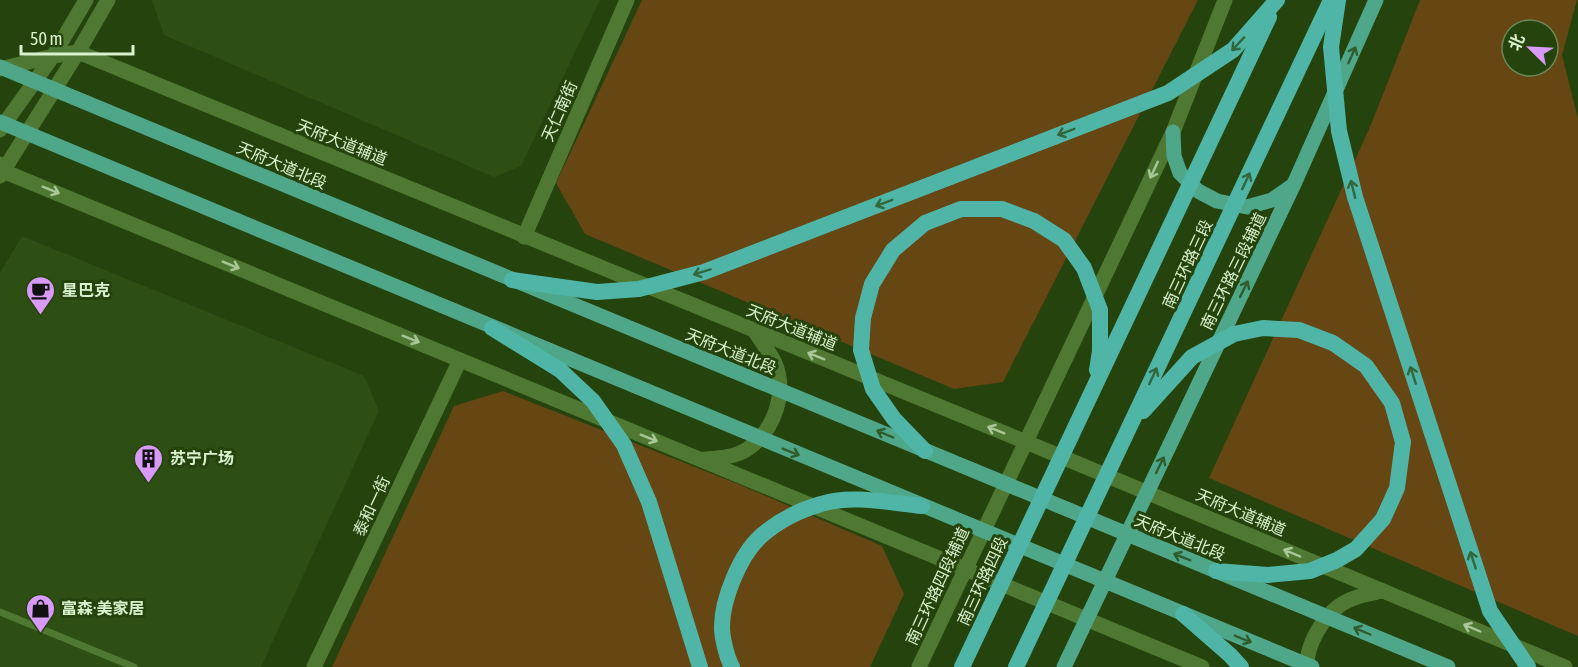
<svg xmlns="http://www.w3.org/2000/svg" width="1578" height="667" font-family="'Asap Condensed','Noto Sans SC',sans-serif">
  <rect width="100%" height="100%" fill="#25430d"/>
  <g fill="#2e4f14">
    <path d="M152,0h448l-79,166 -27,11 -330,-142z"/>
    <path d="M22,236l342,140 15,35 -118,256h-261v-394z"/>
  </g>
  <g fill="#664613" fill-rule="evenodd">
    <path d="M642,0h556l-195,382 -49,7 -369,-155 -29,-51z"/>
    <path d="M1420,0h157l-15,55 16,64v517l-369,-158 161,-351zM1512,30h36v36h-36z"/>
    <path d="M503,391l235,93 144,62 22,48 -34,73h-538l122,-261z"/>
  </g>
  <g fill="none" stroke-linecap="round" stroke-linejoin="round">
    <path stroke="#4f7933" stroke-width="7" d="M0,612l134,55"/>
    <g stroke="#4f7933" stroke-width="15">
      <path d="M0,69l53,-13 25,-4 948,390 539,225"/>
      <path d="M0,164l3,7 1199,496"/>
      <path d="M524,237l103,-237"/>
      <path d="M705,459c14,-1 32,-2 44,-11 26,-19 39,-57 25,-87 -5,-10 -14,-21 -20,-31"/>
      <path d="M314,667l146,-307"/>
      <path d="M1307,667c-1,-21 15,-49 32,-61 12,-9 29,-12 44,-15"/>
    </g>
    <g stroke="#4f7933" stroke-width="15">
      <path d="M0,130l53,-74 33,-56"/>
      <path d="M0,176l78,-124 30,-52"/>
      <path d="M919,667l254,-535 52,-132"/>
    </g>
    <g stroke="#4fa78a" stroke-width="15">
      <path d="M0,67l1448,600"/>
      <path d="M0,122l1312,545"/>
      <path d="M1173,132l1,24 6,17 18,18 19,10 30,6 25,-7 20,-14"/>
      <path d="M1064,667l230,-483 82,-184"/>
    </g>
    <g stroke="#4fb6a7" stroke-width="16">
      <path d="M1338,0l-7,47 8,84 16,66 135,414 38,56"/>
      <path d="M512,280l85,12 42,-3 65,-17 464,-179 65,-43 44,-50"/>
      <path d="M492,328l68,42 33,31 31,44 25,57 51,165"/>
      <path d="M1143,411l49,-54 42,-23 29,-6 36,2 34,13 33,23 26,37 11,39 -6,46 -14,31 -27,30 -19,11 -27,11 -42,4 -52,-4"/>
      <path d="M925,451l-31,-32 -21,-30 -12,-39 2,-32 9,-34 21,-34 32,-27 36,-14h41l32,12 30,19 20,28 16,42v41l-3,19"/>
      <path d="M1183,614l47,41 11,12"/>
      <path d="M732,667c-5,-9 -10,-29 -10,-40 0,-28 18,-72 39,-91 17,-15 39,-26 60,-32 30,-10 70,-1 101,2"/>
      <path d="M962,667l307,-650"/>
      <path d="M1016,667l315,-667"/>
    </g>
  </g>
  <defs><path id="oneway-shaft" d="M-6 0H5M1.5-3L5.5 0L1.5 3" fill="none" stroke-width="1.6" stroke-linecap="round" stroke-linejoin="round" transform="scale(1.5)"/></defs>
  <g stroke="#32663b">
    <use href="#oneway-shaft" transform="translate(1238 44) rotate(133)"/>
    <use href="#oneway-shaft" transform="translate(1066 132) rotate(159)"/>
    <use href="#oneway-shaft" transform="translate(1246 181) rotate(-65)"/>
    <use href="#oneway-shaft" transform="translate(1353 189) rotate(-104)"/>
    <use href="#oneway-shaft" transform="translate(884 203) rotate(159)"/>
    <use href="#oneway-shaft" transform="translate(702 272) rotate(163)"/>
    <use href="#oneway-shaft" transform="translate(1413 375) rotate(-108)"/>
    <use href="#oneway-shaft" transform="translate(1153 376) rotate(-65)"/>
    <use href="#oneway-shaft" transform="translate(1473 560) rotate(-108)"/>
  </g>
  <g stroke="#305c2c">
    <use href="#oneway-shaft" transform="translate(1352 55) rotate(-66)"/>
    <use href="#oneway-shaft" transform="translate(1244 289) rotate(-64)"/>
    <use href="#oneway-shaft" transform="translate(885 434) rotate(-157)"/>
    <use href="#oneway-shaft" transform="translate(791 452) rotate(22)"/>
    <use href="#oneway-shaft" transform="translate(1160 465) rotate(-64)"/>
    <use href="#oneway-shaft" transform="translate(1182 557) rotate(-158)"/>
    <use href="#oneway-shaft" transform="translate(1362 631) rotate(-157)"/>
    <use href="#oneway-shaft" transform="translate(1243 639) rotate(22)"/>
  </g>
  <g stroke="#a9c797">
    <use href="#oneway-shaft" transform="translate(1154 170) rotate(115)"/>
    <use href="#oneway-shaft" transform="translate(51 190) rotate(22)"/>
    <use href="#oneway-shaft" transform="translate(231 265) rotate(22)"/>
    <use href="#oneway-shaft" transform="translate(411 339) rotate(22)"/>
    <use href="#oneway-shaft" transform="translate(816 356) rotate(-158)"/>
    <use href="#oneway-shaft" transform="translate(996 430) rotate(-158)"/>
    <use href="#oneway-shaft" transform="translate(649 438) rotate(22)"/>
    <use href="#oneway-shaft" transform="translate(1292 553) rotate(-157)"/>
    <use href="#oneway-shaft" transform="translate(1472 628) rotate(-157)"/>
  </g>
  <defs>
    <symbol id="cafe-pin" viewBox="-11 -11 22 30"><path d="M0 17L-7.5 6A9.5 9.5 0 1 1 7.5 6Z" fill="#d99af7" stroke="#25430d"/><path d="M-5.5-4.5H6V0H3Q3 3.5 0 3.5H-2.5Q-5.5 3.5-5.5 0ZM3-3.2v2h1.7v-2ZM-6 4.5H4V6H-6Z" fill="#111"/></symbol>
    <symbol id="building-pin" viewBox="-11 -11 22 30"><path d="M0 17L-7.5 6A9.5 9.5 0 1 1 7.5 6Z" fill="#d99af7" stroke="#25430d"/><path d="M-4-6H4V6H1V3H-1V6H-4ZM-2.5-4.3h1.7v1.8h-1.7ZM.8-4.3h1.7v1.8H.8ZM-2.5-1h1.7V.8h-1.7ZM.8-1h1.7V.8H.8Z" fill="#111"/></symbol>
    <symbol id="shop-pin" viewBox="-11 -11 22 30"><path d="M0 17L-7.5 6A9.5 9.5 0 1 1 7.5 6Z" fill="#d99af7" stroke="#25430d"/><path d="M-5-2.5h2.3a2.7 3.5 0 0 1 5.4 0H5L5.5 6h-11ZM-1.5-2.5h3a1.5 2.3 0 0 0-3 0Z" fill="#111"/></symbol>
  </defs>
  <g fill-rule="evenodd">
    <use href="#cafe-pin" x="24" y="274" width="33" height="45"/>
    <use href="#building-pin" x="132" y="442" width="33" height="45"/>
    <use href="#shop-pin" x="24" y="592" width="33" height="45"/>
  </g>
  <g text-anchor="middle" stroke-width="6" stroke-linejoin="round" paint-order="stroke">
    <g font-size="16" fill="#daf1cd" stroke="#25430d">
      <text transform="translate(559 111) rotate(-66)" y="6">天仁南街</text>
      <text transform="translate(342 142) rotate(22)" y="6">天府大道辅道</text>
      <text transform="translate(282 165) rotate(23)" y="6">天府大道北段</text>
      <text transform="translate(1187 264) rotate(-65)" y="6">南三环路三段</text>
      <text transform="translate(1233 271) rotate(-64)" y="6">南三环路三段辅道</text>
      <text transform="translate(792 327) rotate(22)" y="6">天府大道辅道</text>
      <text transform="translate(731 351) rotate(22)" y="6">天府大道北段</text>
      <text transform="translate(371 506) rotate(-65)" y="6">泰和一街</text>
      <text transform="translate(1241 512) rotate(23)" y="6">天府大道辅道</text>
      <text transform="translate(1180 537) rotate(22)" y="6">天府大道北段</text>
      <text transform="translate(982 581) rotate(-65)" y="6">南三环路四段</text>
      <text transform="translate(937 586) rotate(-65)" y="6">南三环路四段辅道</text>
    </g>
    <g font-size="16" font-weight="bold" fill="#daf1cd" stroke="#25430d" text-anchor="start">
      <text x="62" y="296">星巴克</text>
      <text x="170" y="464">苏宁广场</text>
      <text x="61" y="614">富森·美家居</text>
    </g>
  </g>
  <g transform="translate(1530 48) rotate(294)"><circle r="28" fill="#25430d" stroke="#6d895a" stroke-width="1.5"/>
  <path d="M0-4.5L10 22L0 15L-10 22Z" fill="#d99af7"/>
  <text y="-9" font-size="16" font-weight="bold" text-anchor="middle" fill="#daf1cd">北</text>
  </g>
  <path d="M21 45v9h112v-9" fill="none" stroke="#daf1cd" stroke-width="3"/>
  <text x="30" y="45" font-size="18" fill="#daf1cd" stroke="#25430d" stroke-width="4.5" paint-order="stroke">50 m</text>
</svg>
